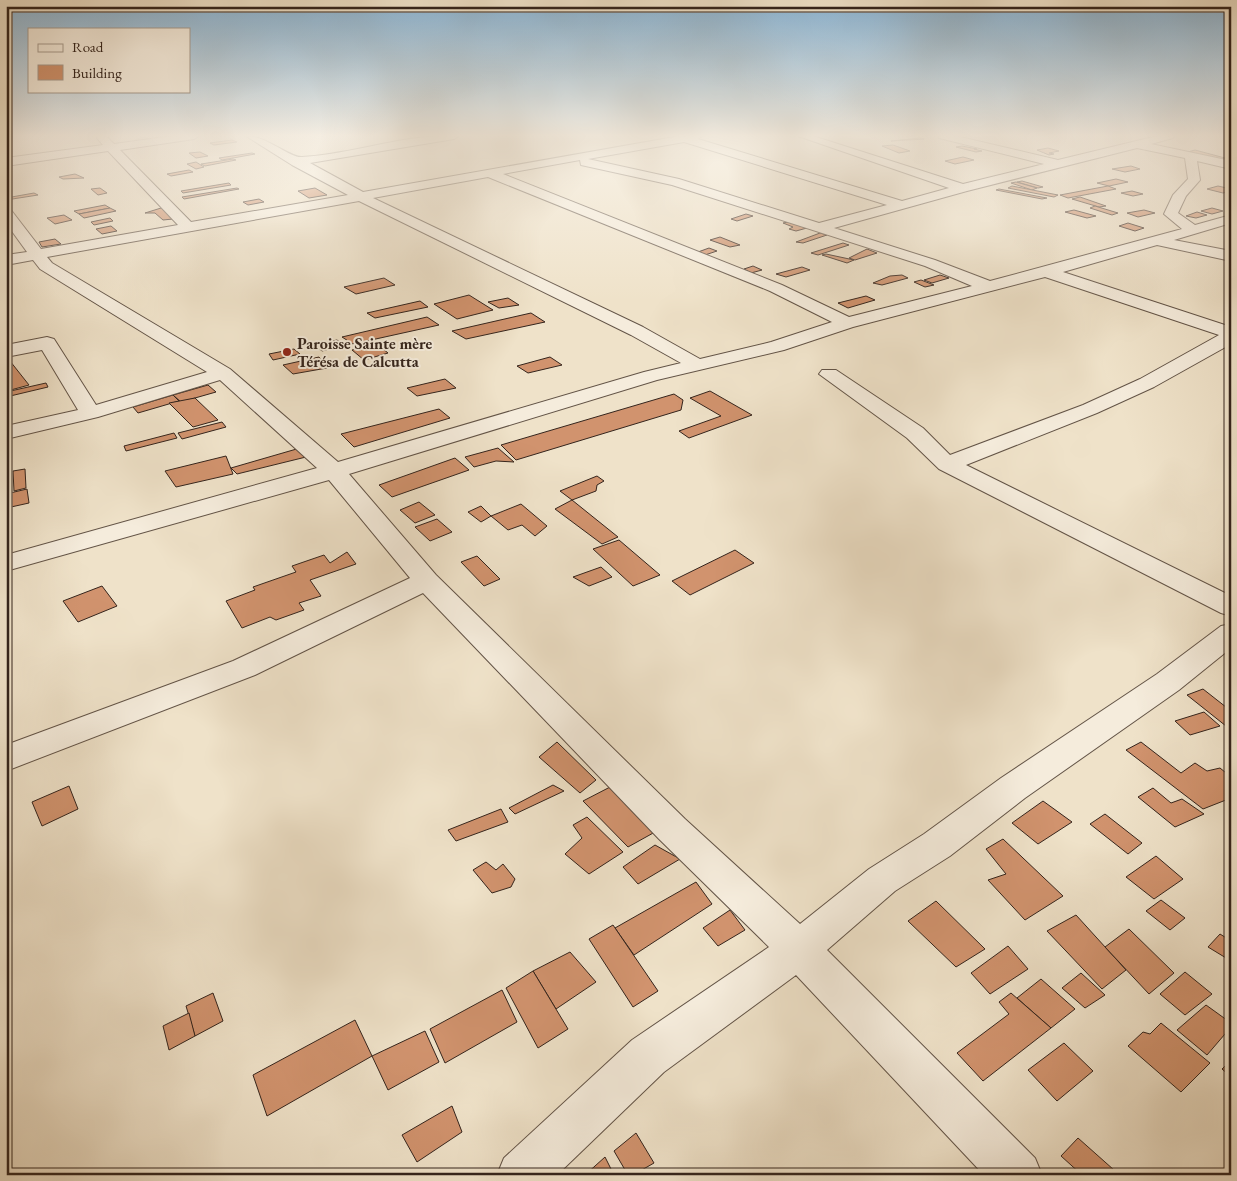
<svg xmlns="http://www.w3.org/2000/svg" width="1237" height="1181" font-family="'EB Garamond',serif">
  <rect width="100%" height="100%" fill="#efe2c9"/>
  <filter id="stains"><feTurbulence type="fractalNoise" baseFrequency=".004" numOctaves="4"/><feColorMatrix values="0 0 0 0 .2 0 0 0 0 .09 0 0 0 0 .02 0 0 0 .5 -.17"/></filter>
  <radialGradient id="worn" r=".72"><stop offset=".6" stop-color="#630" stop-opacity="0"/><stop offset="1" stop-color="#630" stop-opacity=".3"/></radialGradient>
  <g fill="#d1936e" stroke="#34241c">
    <path d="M920,138l4,1 -33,2z"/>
    <path d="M232,140l5,2 -23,3 -4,-2z"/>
    <path d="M893,145l17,6 -11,2 -17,-7z"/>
    <path d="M962,146l15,3h-3l8,2 -6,1 -20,-5z"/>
    <path d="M1048,148l11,3 -10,2 5,1 -5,1 -12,-5z"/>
    <path d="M1195,150l30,8 -6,1 -31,-7z"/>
    <path d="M200,152l8,4 -12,2 -7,-5z"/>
    <path d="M252,153l3,1 -33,6 -3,-2z"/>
    <path d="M963,157l11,3 -19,4 -10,-3z"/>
    <path d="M233,159l3,1 -31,6 -4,-2z"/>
    <path d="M196,162l8,5 -8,2 -9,-5z"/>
    <path d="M1131,166l9,3 -15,3 -13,-3z"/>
    <path d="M189,170l4,2 -22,4 -4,-2z"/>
    <path d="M75,174l9,4 -21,1 -4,-2z"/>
    <path d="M1116,179l12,3 -19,4 -12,-3z"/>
    <path d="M1022,181l21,6 -5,1 -21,-6z"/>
    <path d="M1016,182l21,6 -5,2 -21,-7z"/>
    <path d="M229,183l2,2 -48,8 -2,-2z"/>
    <path d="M1012,186l46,9 -4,2 -46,-9z"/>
    <path d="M1108,186l8,3 -48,9 -8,-3z"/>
    <path d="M1218,186l13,3v2l-8,2 -16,-4z"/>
    <path d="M100,188l7,5 -9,2 -7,-6z"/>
    <path d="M237,188l2,1 -55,10 -2,-2z"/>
    <path d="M315,188l12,7 -18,3 -11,-7z"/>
    <path d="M999,189l48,9 -5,1 -46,-9z"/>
    <path d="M1132,191l11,3 -10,2 -12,-3z"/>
    <path d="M34,193l4,2 -32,5v-2z"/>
    <path d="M1080,197l26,9 -7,1 -27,-8z"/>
    <path d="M259,199l5,3 -16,3 -5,-3z"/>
    <path d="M105,205l5,3 -31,6 -5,-3z"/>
    <path d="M1095,206l23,7 -6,2 -22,-7z"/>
    <path d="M110,208l6,3 -32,7 -5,-4z"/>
    <path d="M161,208l12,11 -10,1 -8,-7h-10z"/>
    <path d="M1212,208l11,3 -11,3 -11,-3z"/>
    <path d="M1074,210l22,6 -9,2 -22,-6z"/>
    <path d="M1144,210l11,3 -17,4 -11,-4z"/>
    <path d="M1197,212l10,3 -11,3 -10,-2z"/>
    <path d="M746,214l7,2 -16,5 -6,-2z"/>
    <path d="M64,215l8,5 -17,4 -8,-6z"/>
    <path d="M110,218l3,3 -19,4 -3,-3z"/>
    <path d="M788,222l19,6 -11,3 -7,-2 4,-2 -10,-4z"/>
    <path d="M1128,223l16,5 -9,3 -16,-5z"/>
    <path d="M111,226l6,5 -15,3 -6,-5z"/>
    <path d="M820,233l7,2 -24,8 -7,-1z"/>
    <path d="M720,237l20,8 -10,2 -20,-7z"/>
    <path d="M55,239l6,5 -19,3 -3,-5z"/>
    <path d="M843,243l6,2 -31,10 -7,-2z"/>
    <path d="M709,248l8,3 -12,4 -7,-3z"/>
    <path d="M867,249l10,4 -22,7 -6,-2z"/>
    <path d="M826,254l28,6 -7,3 -25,-8z"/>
    <path d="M753,266l9,4 -11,3 -7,-4z"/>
    <path d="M802,267l8,3 -24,7 -10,-3z"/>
    <path d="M902,275l6,3 -26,7 -9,-2 17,-7z"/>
    <path d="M940,275l9,3 -17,5 -8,-3z"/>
    <path d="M384,278l11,7 -39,9 -12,-7z"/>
    <path d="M921,280l13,5 -9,2 -11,-5z"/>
    <path d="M469,295l24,15 -36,9 -23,-15z"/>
    <path d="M866,296l9,4 -27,8 -10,-5z"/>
    <path d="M508,298l11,7 -20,3 -11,-6z"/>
    <path d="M420,301l8,6 -53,11 -8,-5z"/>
    <path d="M531,313l14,9 -79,17 -14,-8z"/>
    <path d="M427,317l12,8 -86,19 -11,-7z"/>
    <path d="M337,340l7,5 -22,6 -7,-6z"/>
    <path d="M377,344l11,9 -24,7 -12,-10z"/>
    <path d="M294,349l6,5 -27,6 -4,-6z"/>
    <path d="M319,357l8,11 -34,6 -10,-9z"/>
    <path d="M550,357l12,8 -34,8 -11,-7z"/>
    <path d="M10,361l19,24 -22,6 -1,-28z"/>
    <path d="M445,379l11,9 -39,8 -10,-8z"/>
    <path d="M46,383l2,4 -42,10v-5z"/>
    <path d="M208,385l8,7 -35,10 -8,-7z"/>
    <path d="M710,391l42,24 -63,23 -10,-7 42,-15 -31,-18z"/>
    <path d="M674,394l9,6 -2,10 -165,50 -15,-15z"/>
    <path d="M173,395l6,6 -41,12 -5,-6z"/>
    <path d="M195,398l23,22 -25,7 -24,-24z"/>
    <path d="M439,409l11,9 -96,29 -13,-13z"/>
    <path d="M222,422l4,5 -44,12 -4,-6z"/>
    <path d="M174,433l3,5 -51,13 -2,-5z"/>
    <path d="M300,448l6,9 -69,17 -6,-6z"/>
    <path d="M498,448l16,14 -18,-1 -22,6 -9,-10z"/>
    <path d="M226,456l7,18 -57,13 -11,-16z"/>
    <path d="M455,458l14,12 -77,27 -13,-12z"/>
    <path d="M25,469l1,19 -12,3 -1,-20z"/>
    <path d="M597,476l7,5 -7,4 -1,6 -24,9 -12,-9z"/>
    <path d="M27,489l2,14 -18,4 -1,-14z"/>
    <path d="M572,500l46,37 -16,7 -47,-35z"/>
    <path d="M419,502l16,13 -20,8 -15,-13z"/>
    <path d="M521,504l26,22 -12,10 -13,-11 -14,5 -17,-14z"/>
    <path d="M481,506l10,10 -10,6 -13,-10z"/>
    <path d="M437,519l15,13 -22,9 -15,-14z"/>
    <path d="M619,540l41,35 -27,11 -40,-37z"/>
    <path d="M735,550l19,13 -64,32 -18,-14z"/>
    <path d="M347,552l9,12 -46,16 11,16 -22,7 5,7 -28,10 -6,-3 -28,11 -16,-27 29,-11 -2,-3 43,-15 -4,-6 32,-11 6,8z"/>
    <path d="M477,556l23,23 -16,7 -23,-24z"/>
    <path d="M601,567l11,10 -23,9 -16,-9z"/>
    <path d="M102,586l15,20 -39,16 -15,-21z"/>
    <path d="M1203,689l28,22v19l-44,-35z"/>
    <path d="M1204,712l16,14 -30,9 -15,-14z"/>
    <path d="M557,742l39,38 -16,13 -41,-36z"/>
    <path d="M1141,742l40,31 14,-10 12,8 13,-3 11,9v21l-28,11 -77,-59z"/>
    <path d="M553,785l11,6 -49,23 -6,-6z"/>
    <path d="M69,786l9,23 -36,17 -10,-24z"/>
    <path d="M612,786l43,46 -27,15 -45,-46z"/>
    <path d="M1153,788l18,15 11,-4 22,15 -29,13 -37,-30z"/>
    <path d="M1043,801l29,21 -34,22 -26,-21z"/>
    <path d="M501,809l7,13 -52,19 -8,-11z"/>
    <path d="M1105,814l37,29 -14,11 -38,-30z"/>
    <path d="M587,817l36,35 -34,22 -24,-20 17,-16 -9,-13z"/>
    <path d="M1003,839l60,57 -38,24 -37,-40 18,-6 -20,-25z"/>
    <path d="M655,845l25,14 -42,25 -15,-17z"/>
    <path d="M1156,856l27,23 -29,20 -28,-22z"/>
    <path d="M486,862l10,8 7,-6 12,15 -4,8 -19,6 -19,-23z"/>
    <path d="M696,882l16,22 -78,51 -19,-27z"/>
    <path d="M1161,900l24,18 -15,12 -24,-19z"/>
    <path d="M936,901l49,48 -29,18 -48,-46z"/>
    <path d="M730,910l15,20 -27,16 -15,-18z"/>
    <path d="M1076,915l50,55 -24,19 -55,-58z"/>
    <path d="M613,925l45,66 -25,16 -44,-68z"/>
    <path d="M1129,929l45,44 -25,21 -44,-47z"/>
    <path d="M1220,934l11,7v20l-23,-14z"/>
    <path d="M1008,946l20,23 -38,25 -19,-21z"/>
    <path d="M570,952l26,30 -40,27 -23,-38z"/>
    <path d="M533,971l35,58 -30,19 -32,-60z"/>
    <path d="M1185,972l27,22 -27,21 -25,-21z"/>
    <path d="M1081,973l24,22 -20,13 -23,-20z"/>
    <path d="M1041,979l34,30 -24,19 -34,-30z"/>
    <path d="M502,990l15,32 -72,41 -15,-34z"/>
    <path d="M213,993l10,28 -28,15 -9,-30z"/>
    <path d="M1011,993l40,35 -68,53 -26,-28 52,-39 -10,-12z"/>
    <path d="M1206,1005l25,18v4l-24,28 -30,-25z"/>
    <path d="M189,1013l6,23 -26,14 -6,-24z"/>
    <path d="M355,1020l17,36 -105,60 -14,-41z"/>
    <path d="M1161,1023l49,40 -29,29 -53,-46 15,-14 7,2z"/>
    <path d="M425,1031l14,31 -51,28 -16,-34z"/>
    <path d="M1064,1043l29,28 -36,30 -29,-31z"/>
    <path d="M1231,1060v17l-9,-8z"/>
    <path d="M452,1106l10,26 -45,30 -15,-27z"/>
    <path d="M636,1133l18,30 -21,12h-5l-14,-24z"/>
    <path d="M1078,1138l36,32 -5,5h-27l-21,-19z"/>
    <path d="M605,1157l9,18h-29z"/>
  </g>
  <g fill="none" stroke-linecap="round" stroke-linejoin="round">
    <defs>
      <path id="street" d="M98,136h8l8,8 58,-8h27l-5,3 -74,11 71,72 157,-27 -56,-30 -46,-29c22,0 43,22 56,21 53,-3 105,-24 157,-21l-5,3 -144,24 53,29 317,-56h22l-4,3 204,62 47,-13 -151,-52h15l150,48 81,-20 -105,-26 -1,-2h18l102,24 99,-24h17l-1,2 -22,6 80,17v8l-34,-8 3,19 -14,16 -8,17 17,12 36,-10v8l-57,17 57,11v10l-74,-16 -94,27 168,55v17l-77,43 -57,26 -131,52 265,131v20l-10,-3 -282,-144 -32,-31 -88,-64 3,-4h14l87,58 27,27 133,-50 57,-26 79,-44 -174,-58 -192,50 -69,23 -127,30 -308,94 87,101 249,244 115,105 69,-55 55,-35 77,-56 156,-104 64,-48 10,-2v24l-52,42 -154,108 -75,58 -55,35 -68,59 208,208 7,17h-58l-188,-200 -132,97 -107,103h-60l7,-17 128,-118 137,-93 -110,-108 -236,-246 -168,82 -249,96v-26l227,-84 177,-83 -81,-98 -323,91v-16l311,-87 -97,-88 -122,37 -92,22v-13l72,-16 -36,-60 -36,7v-12l41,-8 7,2 42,66 111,-33 -167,-103 -7,-9 -27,5v-10l21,-3 -21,-29v-14l5,1 30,39 137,-24 -70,-74 -102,15v-8l97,-13 -6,-7zM684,142l203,63 -68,18 -140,-44 -91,-20zM1137,148l48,10 3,21 -15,16 -9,19 18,15 -192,52 -55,-21 -101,-32 133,-37zM580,160l1,5 91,20 253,81 47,20 -123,31 -67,-32 -279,-111zM488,177l282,114 62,31 -61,20 -71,17 -57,-32 -270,-129zM359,201l272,134 50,28 -37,9 -306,90 -108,-93 -178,-106 -5,-6z"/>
    </defs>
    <use href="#street" stroke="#635447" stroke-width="2"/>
    <use href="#street" fill="#f5ecdc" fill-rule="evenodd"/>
  </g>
  <linearGradient id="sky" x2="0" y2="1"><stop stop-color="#8bb7d8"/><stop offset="0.45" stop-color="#f8f2e7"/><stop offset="1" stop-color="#f8f2e7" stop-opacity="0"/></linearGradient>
  <rect width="1237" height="301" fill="url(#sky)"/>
  <circle fill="#8f2418" stroke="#f5ecdc" stroke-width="2" cx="287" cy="352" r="5"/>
  <g text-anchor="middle" stroke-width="4" stroke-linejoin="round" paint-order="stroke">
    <g font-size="16" font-weight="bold" fill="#34241c" stroke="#f5ecdc" text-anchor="start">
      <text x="297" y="349">Paroisse Sainte mère<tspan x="297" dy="18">Térésa de Calcutta</tspan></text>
    </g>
  </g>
  <rect width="1237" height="1181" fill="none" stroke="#efe2c9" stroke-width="25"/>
  <rect x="8" y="8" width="1222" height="1166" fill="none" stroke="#34241c" stroke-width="2.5"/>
  <rect x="12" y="12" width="1212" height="1156" fill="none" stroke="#34241c"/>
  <rect x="28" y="28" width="162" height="65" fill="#f5ecdc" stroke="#a89c8f"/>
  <rect x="38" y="44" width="25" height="8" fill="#f5ecdc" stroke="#a89c8f"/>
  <text x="72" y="52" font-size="15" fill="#34241c">Road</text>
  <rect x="38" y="65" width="25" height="15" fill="#d1936e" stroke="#a89c8f"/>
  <text x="72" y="78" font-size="15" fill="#34241c">Building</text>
  <rect width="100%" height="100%" filter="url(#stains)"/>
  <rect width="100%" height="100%" fill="url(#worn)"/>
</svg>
